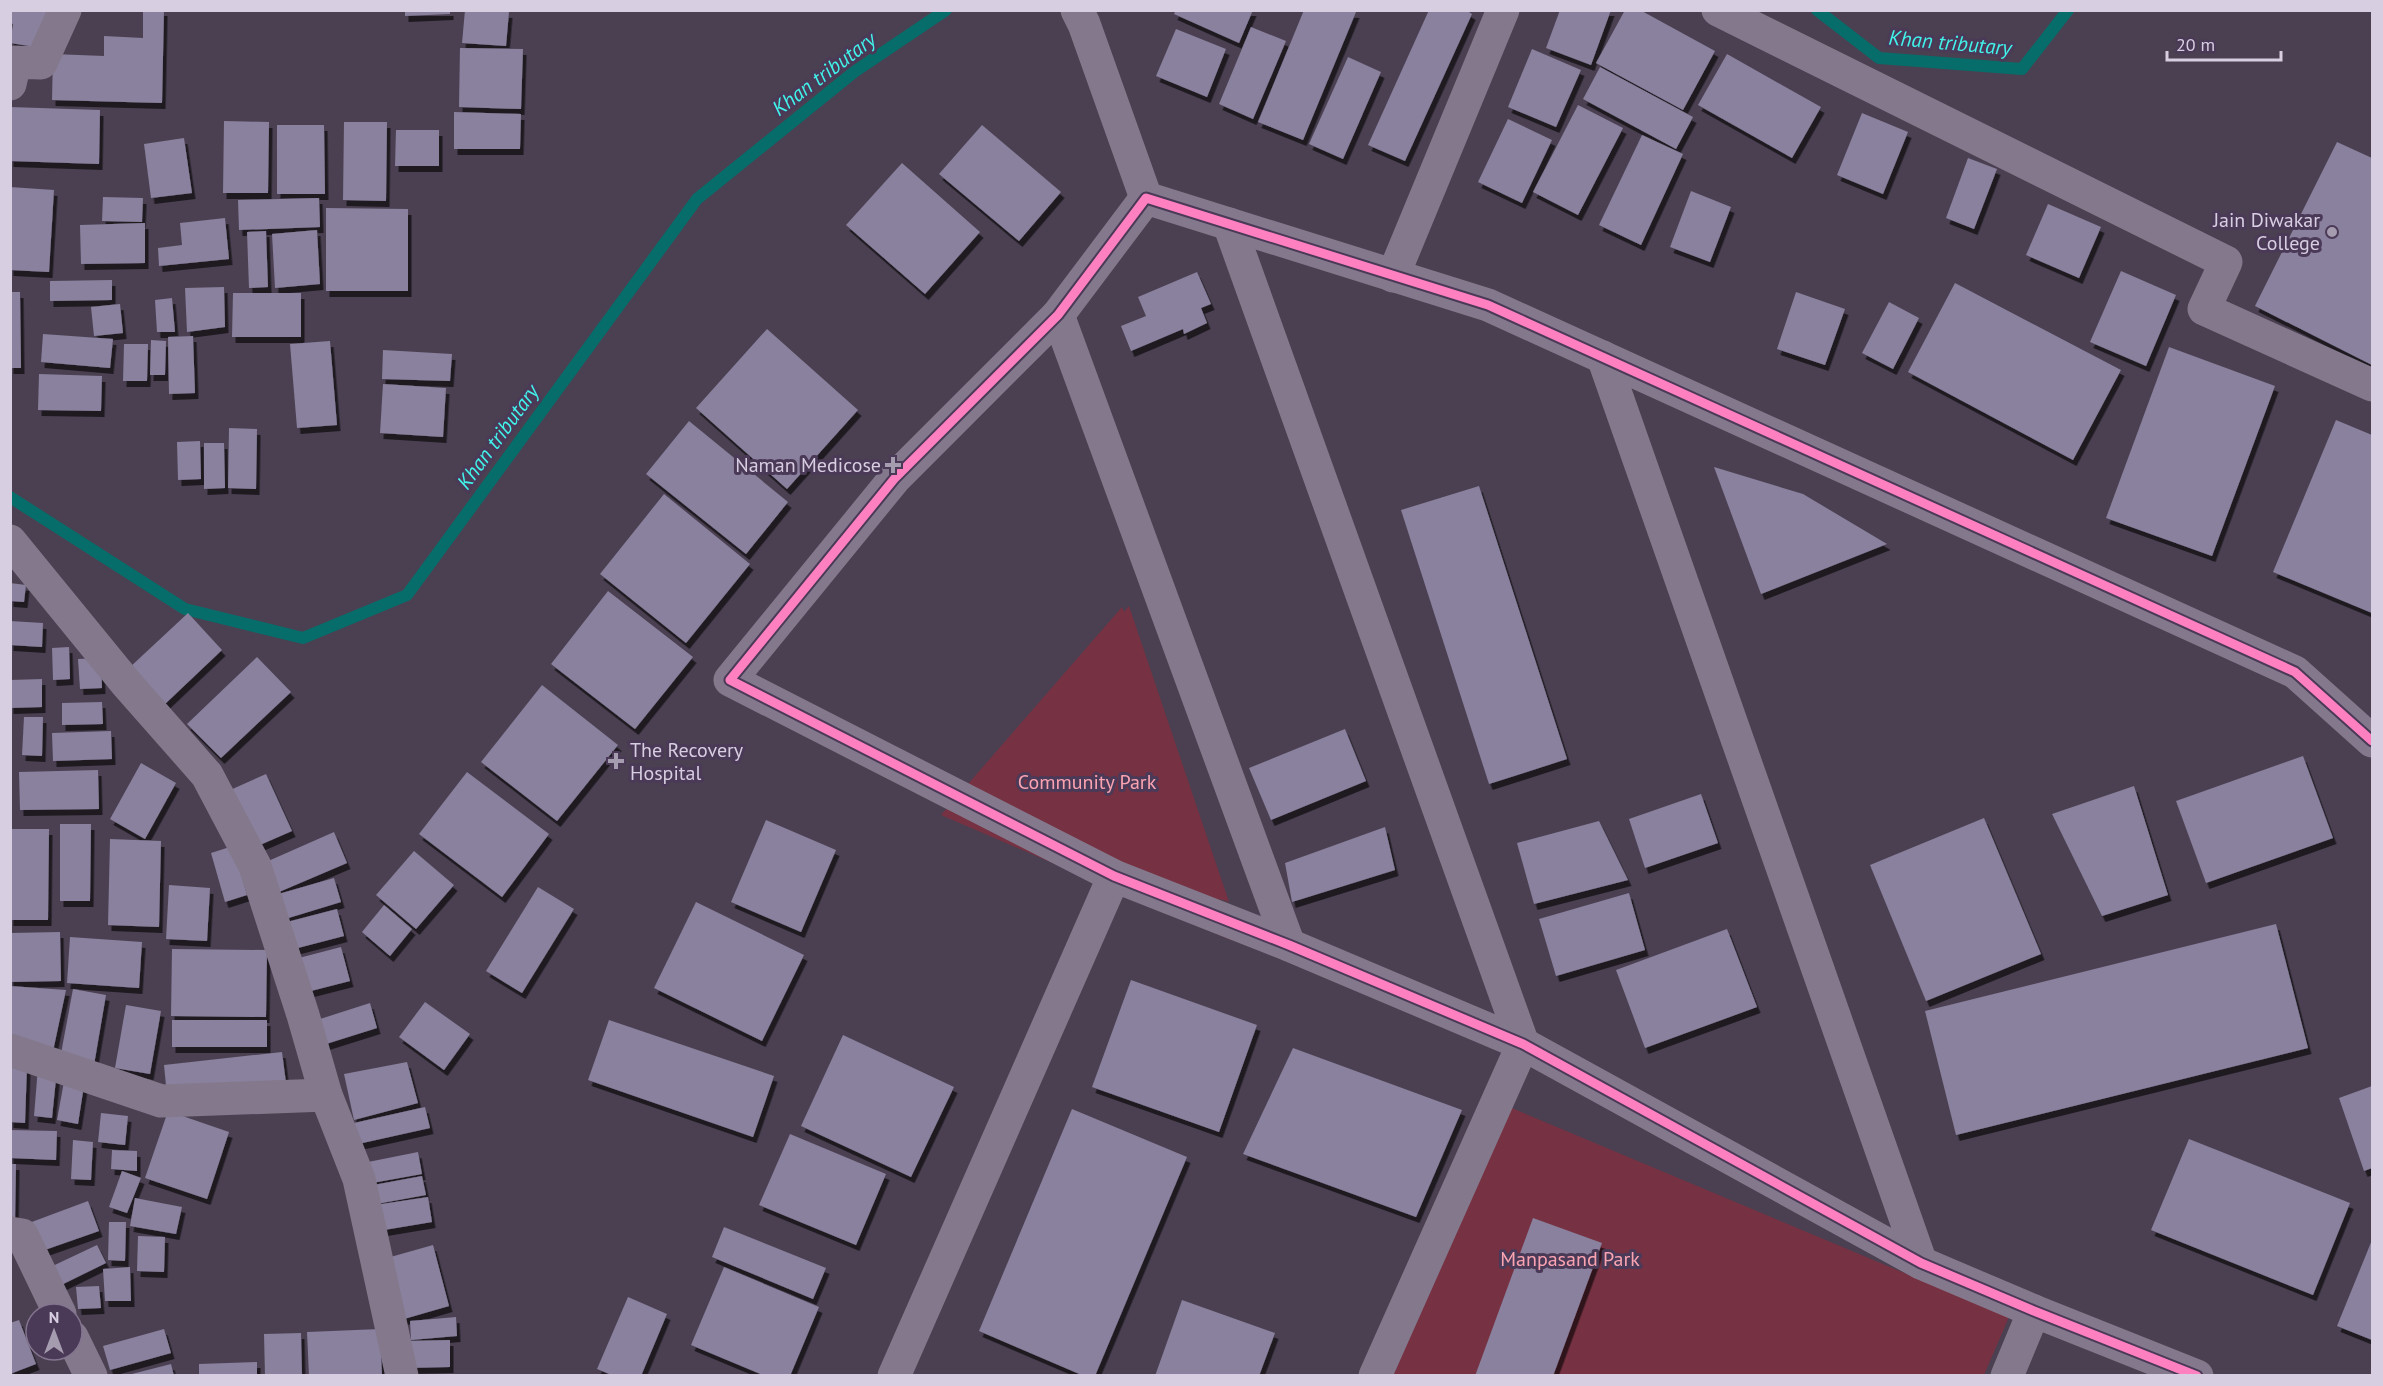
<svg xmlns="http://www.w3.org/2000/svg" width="2383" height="1386" font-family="'PT Sans',sans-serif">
  <defs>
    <filter id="shadow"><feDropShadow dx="3.5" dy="6" stdDeviation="0" flood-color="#0009"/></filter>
  </defs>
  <rect width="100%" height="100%" fill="#4a4051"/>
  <g fill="#763243">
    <path d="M1129,606l100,296 -10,-3 14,42 -292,-126 181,-208 2,5z"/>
    <path d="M1507,1106l502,211 -25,58 -591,1z"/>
  </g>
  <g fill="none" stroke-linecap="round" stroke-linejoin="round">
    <g stroke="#076d6a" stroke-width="12">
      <path d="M1817,10l62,48 143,11 46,-59"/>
      <path d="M10,497l175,112 118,29 104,-43 290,-396 157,-127 92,-62"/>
    </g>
  </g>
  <g fill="#89819d" filter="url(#shadow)">
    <path d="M10,10h38l-6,38 -32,-5 3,-19 -3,-1z"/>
    <path d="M143,10h21l-2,93 -110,-3 1,-46 51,2v-20l39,2z"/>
    <path d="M405,10h45v4l-45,2z"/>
    <path d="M465,10l44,2 -3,34 -44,-3z"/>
    <path d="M1176,10h77l-14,33 -65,-29z"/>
    <path d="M1304,10l52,2 -53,128 -45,-18z"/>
    <path d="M1429,10h37l6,4 -67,147 -37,-16z"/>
    <path d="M1560,10h51l-20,55 -45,-17z"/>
    <path d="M1625,10h15l75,41 -32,59 -87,-47z"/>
    <path d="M1251,27l35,14 -33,78 -34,-15z"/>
    <path d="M1176,29l50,20 -19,48 -51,-21z"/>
    <path d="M460,48l63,1 -2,60 -62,-2z"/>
    <path d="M1532,49l49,21 -25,57 -48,-20z"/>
    <path d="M1727,54l94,53 -29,51 -94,-53z"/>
    <path d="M1348,57l33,15 -38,87 -34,-15z"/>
    <path d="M1600,67l93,50 -17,32 -93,-50z"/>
    <path d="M1578,105l45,23 -45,87 -45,-23z"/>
    <path d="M10,107l90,3 -1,54 -89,-3z"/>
    <path d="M454,112l67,2 -1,35h-66z"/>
    <path d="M1862,113l46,19 -25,62 -46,-19z"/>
    <path d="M1508,119l44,21 -30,63 -44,-21z"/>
    <path d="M224,121l45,1 -1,71h-45z"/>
    <path d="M344,122h43l-1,79 -43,-1z"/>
    <path d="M277,125h47l1,69h-48z"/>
    <path d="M982,125l79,67 -42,49 -80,-67z"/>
    <path d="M396,130h43v36h-44z"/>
    <path d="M1642,135l41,19 -42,91 -42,-20z"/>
    <path d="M184,138l8,55 -41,5 -7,-54z"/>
    <path d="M2337,142l35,16v207l-117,-59z"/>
    <path d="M1968,158l29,11 -23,60 -28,-11z"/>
    <path d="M902,163l78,69 -55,62 -79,-69z"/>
    <path d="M10,187l44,3 -5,82 -39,-2z"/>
    <path d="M1691,191l40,16 -21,55 -40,-15z"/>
    <path d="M103,197l40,1 -1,24 -40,-1z"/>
    <path d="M319,198l1,29 -81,3 -1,-30z"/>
    <path d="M2048,204l53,23 -22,51 -53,-23z"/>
    <path d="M326,208l82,1v82h-82z"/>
    <path d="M225,218l4,41 -70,7 -1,-18 24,-3 -2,-22z"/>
    <path d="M145,223v40l-64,1 -1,-39z"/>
    <path d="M317,230l3,54 -45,4 -3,-54z"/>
    <path d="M266,231l2,56 -19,1 -2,-56z"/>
    <path d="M2121,271l55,24 -30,71 -56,-24z"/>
    <path d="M1197,272l14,32 -10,4 6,15 -23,11 -1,-5 -52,22 -10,-25 25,-10 -8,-19z"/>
    <path d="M112,280v20l-62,1v-20z"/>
    <path d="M1955,283l166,87 -48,90 -165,-88z"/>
    <path d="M224,287l1,40 -38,5 -2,-44z"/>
    <path d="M10,292h10l1,76h-11z"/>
    <path d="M1796,292l49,17 -20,56 -48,-16z"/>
    <path d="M233,293h68v44h-69z"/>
    <path d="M172,298l3,34h-18l-2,-32z"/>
    <path d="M1889,302l30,16 -26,51 -31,-16z"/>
    <path d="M120,304l3,29 -29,3 -3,-29z"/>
    <path d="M767,329l91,81 -71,79 -91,-81z"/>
    <path d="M43,334l70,5 -3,29 -69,-6z"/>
    <path d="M193,336l2,57 -26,1 -1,-57z"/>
    <path d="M151,340l15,1 -1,34h-15z"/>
    <path d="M330,341l7,84 -40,3 -7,-84z"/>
    <path d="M124,344h24l-1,37h-24z"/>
    <path d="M2169,347l106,39 -63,170 -106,-38z"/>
    <path d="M383,350l69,4 -2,27 -68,-2z"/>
    <path d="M39,374l63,2 -1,35 -63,-1z"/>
    <path d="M383,384l63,4 -3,49 -63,-4z"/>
    <path d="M2336,420l36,15v178l-99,-41z"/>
    <path d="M689,421l99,81 -42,52 -100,-80z"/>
    <path d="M229,428l28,1 -1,60 -28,-1z"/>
    <path d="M200,441l1,38 -23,1 -1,-38z"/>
    <path d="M204,443h20l1,45 -21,1z"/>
    <path d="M1714,467l89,27 84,50 -126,50z"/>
    <path d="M1479,486l88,273 -78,25 -88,-274z"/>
    <path d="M664,494l86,70 -64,79 -86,-69z"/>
    <path d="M10,583l16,2 -2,17 -14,-1z"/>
    <path d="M608,591l85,66 -58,72 -84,-65z"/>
    <path d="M188,613l34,37 -58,55 -35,-37z"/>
    <path d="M10,621l33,2 -1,24 -32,-2z"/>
    <path d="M69,647l1,32 -17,1 -1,-32z"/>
    <path d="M257,657l34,35 -70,66 -34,-34z"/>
    <path d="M101,658l1,30 -22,1 -2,-30z"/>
    <path d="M42,679v28l-32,1v-28z"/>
    <path d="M542,685l76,60 -61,76 -76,-59z"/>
    <path d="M102,702l1,22 -41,1v-22z"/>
    <path d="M24,717h19l-1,39 -20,-1z"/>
    <path d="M1345,729l21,52 -95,39 -22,-52z"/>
    <path d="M111,731l1,28 -59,2 -1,-28z"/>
    <path d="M2303,756l30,82 -127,45 -30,-82z"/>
    <path d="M141,763l35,20 -31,56 -35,-20z"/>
    <path d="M98,770l1,39 -79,1 -1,-38z"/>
    <path d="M467,772l82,62 -47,63 -83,-63z"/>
    <path d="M266,774l26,57 -39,17 -25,-57z"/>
    <path d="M2134,786l34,109 -66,21 -50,-102z"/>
    <path d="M1701,794l17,49 -73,25 -16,-49z"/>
    <path d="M1984,818l57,136 -115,47 -56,-136z"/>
    <path d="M766,820l70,30 -35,82 -70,-30z"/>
    <path d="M1599,821l29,59 -94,24 -17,-61z"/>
    <path d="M60,824h31l-1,77h-30z"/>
    <path d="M1385,827l10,43 -103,32 -7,-39z"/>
    <path d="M10,829h39l-1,91h-38z"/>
    <path d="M334,832l13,31 -68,29 -13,-30z"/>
    <path d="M110,839l51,2 -2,86 -51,-2z"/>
    <path d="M233,846l14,49 -22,7 -14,-49z"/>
    <path d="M414,851l40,34 -38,44 -40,-34z"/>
    <path d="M334,878l7,24 -59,18 -7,-25z"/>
    <path d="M169,885l41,3 -3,53 -41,-2z"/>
    <path d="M538,887l36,22 -52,84 -36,-22z"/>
    <path d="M1629,893l16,57 -89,26 -17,-57z"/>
    <path d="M696,902l108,53 -42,86 -108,-53z"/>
    <path d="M384,905l28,24 -22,27 -28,-24z"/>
    <path d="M337,909l7,27 -50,13 -7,-27z"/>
    <path d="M2276,924l32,124 -352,87 -31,-124z"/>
    <path d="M1727,929l30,78 -112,41 -29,-78z"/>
    <path d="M60,932l1,49 -51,1v-49z"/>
    <path d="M70,937l72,5 -3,46 -72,-5z"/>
    <path d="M341,947l9,34 -47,12 -8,-34z"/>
    <path d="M172,949l95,1 -1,67 -95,-1z"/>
    <path d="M1131,980l126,45 -38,107 -127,-45z"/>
    <path d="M10,986l56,4 -14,66 -42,-11z"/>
    <path d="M73,989l33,6 -12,70 -34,-6z"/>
    <path d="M425,1002l45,32 -26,36 -45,-33z"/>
    <path d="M370,1003l7,25 -51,16 -9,-24z"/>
    <path d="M126,1005l35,6 -11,63 -35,-6z"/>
    <rect x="172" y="1020" width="95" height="27"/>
    <path d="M609,1020l165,56 -21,61 -165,-57z"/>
    <path d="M843,1035l111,52 -43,90 -110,-51z"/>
    <path d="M1293,1048l169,62 -46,107 -173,-63z"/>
    <path d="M282,1052l4,31 -119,13 -3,-31z"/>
    <path d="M407,1062l11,41 -64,17 -10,-46z"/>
    <path d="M10,1065l17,1 -2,57 -15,-1z"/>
    <path d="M38,1067l19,2 -5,49 -18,-2z"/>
    <path d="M65,1076l20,3 -7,45 -21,-4z"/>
    <path d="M2372,1086v82l-8,3 -25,-73z"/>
    <path d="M425,1107l5,21 -72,16 -4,-21z"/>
    <path d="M1072,1109l115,48 -92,219h-11l-105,-45z"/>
    <path d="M168,1111l61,21 -22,67 -62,-21z"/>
    <path d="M101,1113l27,3 -3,29 -27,-3z"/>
    <path d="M10,1130l47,1 -1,29 -46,-2z"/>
    <path d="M790,1134l96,40 -30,71 -97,-40z"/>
    <path d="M2189,1139l161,64 -37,92 -162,-65z"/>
    <path d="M73,1140l20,2 -2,38 -20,-1z"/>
    <path d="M112,1150l25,1v20l-26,-2z"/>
    <path d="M418,1152l4,22 -50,9 -4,-21z"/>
    <path d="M10,1164h6l-1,59h-5z"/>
    <path d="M122,1171l19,7 -14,35 -18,-6z"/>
    <path d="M422,1176l4,19 -55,10 -3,-19z"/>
    <path d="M428,1197l4,25 -54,9 -3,-26z"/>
    <path d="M135,1198l47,9 -6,27 -46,-8z"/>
    <path d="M88,1201l11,30 -60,21 -10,-29z"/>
    <path d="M1533,1218l69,25 -49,133h-78z"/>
    <path d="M109,1222h17l-1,39 -17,-1z"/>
    <path d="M724,1227l102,41 -13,31 -101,-42z"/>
    <path d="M138,1236l27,1 -1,35 -27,-1z"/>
    <path d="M2372,1240v100l-35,-14z"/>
    <path d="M97,1245l9,18 -55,27 -9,-19z"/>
    <path d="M433,1245l16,61 -45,13 -17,-61z"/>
    <path d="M130,1267l1,34h-26l-2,-32z"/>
    <path d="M724,1267l95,40 -29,69h-25l-74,-31z"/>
    <path d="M99,1286l2,22 -23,1 -2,-22z"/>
    <path d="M628,1297l39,17 -26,62h-27l-17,-7z"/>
    <path d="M1182,1300l93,33 -16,43h-104z"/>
    <path d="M456,1317l1,19 -46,4 -1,-19z"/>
    <path d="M19,1320l17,44 -26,10v-51z"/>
    <path d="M164,1329l7,24 -61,17 -7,-24z"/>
    <path d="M380,1329l2,47h-73l-2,-44z"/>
    <path d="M301,1333l1,43h-37l-1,-42z"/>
    <path d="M450,1340v27l-43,1 -1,-27z"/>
    <path d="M257,1362v14h-58v-12z"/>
    <path d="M171,1364l3,12h-46v-1z"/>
  </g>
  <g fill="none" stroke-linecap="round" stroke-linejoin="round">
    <g stroke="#84798c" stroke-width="33">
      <path d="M1077,10l7,14 62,174"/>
      <path d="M1718,10l508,252 -22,47 168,76"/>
      <path d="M10,84l5,-22 26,1 24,-53"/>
      <path d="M1146,198l-88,117 -163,163 -165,202 384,196 175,69 234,99 398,219 113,48 163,65"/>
      <path d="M1146,198l342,107 807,367 77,69"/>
      <path d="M1229,224l294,820 -148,332"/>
      <path d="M1393,276l110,-266"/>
      <path d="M1058,315l231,630"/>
      <path d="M1603,357l318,906"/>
      <path d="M10,541l116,142 81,92 48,91 48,149 23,80 33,84 43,197"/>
      <path d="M10,1050l151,51 165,-6"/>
      <path d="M10,1233l12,2 38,79"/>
      <path d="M72,1337l19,39"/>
      <path d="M894,1376l220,-500"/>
      <path d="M2007,1376l27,-65"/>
    </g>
    <defs>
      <path id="cycleway" d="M2197,1376l-163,-65 -113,-48 -398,-219 -234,-99 -175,-69 -384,-196 165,-202 163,-163 88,-117 342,107 807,367 77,69"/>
    </defs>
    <use href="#cycleway" stroke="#4b3958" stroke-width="13"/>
    <use href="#cycleway" stroke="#ff80c0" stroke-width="9"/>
  </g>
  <g fill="#a69caf" stroke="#4b3958" stroke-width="2">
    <circle cx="2332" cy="232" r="6"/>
    <path d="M890 456h6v6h6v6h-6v6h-6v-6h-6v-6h6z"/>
    <path d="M613 752h6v6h6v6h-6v6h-6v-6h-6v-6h6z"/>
  </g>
  <g text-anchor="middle" stroke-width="6" stroke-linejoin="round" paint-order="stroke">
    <g font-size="20" fill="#d8cee1" stroke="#4b3958" text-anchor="end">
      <text x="2320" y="227">Jain Diwakar<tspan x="2320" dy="23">College</tspan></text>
      <text x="881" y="472">Naman Medicose</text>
      <text x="630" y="757" text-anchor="start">The Recovery<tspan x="630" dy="23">Hospital</tspan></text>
    </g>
    <g font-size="20" fill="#fba4b1" stroke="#4b3958">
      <text x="1087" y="789">Community Park</text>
      <text x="1570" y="1266">Manpasand Park</text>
    </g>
    <g font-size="21" font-style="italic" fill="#41f3ea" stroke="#4b3958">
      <text transform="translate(1950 43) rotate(5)" y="7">Khan tributary</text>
      <text transform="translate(824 74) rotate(-37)" y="7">Khan tributary</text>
      <text transform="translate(498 437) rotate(-54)" y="7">Khan tributary</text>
    </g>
  </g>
  <rect width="2383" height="1386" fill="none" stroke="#d8cee1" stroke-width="24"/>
  <g transform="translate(54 1332)"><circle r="28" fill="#4b3958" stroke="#83758f" stroke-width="1.5"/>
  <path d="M0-4.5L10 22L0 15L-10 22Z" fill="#a69caf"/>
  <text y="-9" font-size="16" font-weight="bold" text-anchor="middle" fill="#d8cee1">N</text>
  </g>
  <path d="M2167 51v9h114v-9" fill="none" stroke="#d8cee1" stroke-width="3"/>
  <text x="2176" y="51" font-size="18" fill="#d8cee1" stroke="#4b3958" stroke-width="4.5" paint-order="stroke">20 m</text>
</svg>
